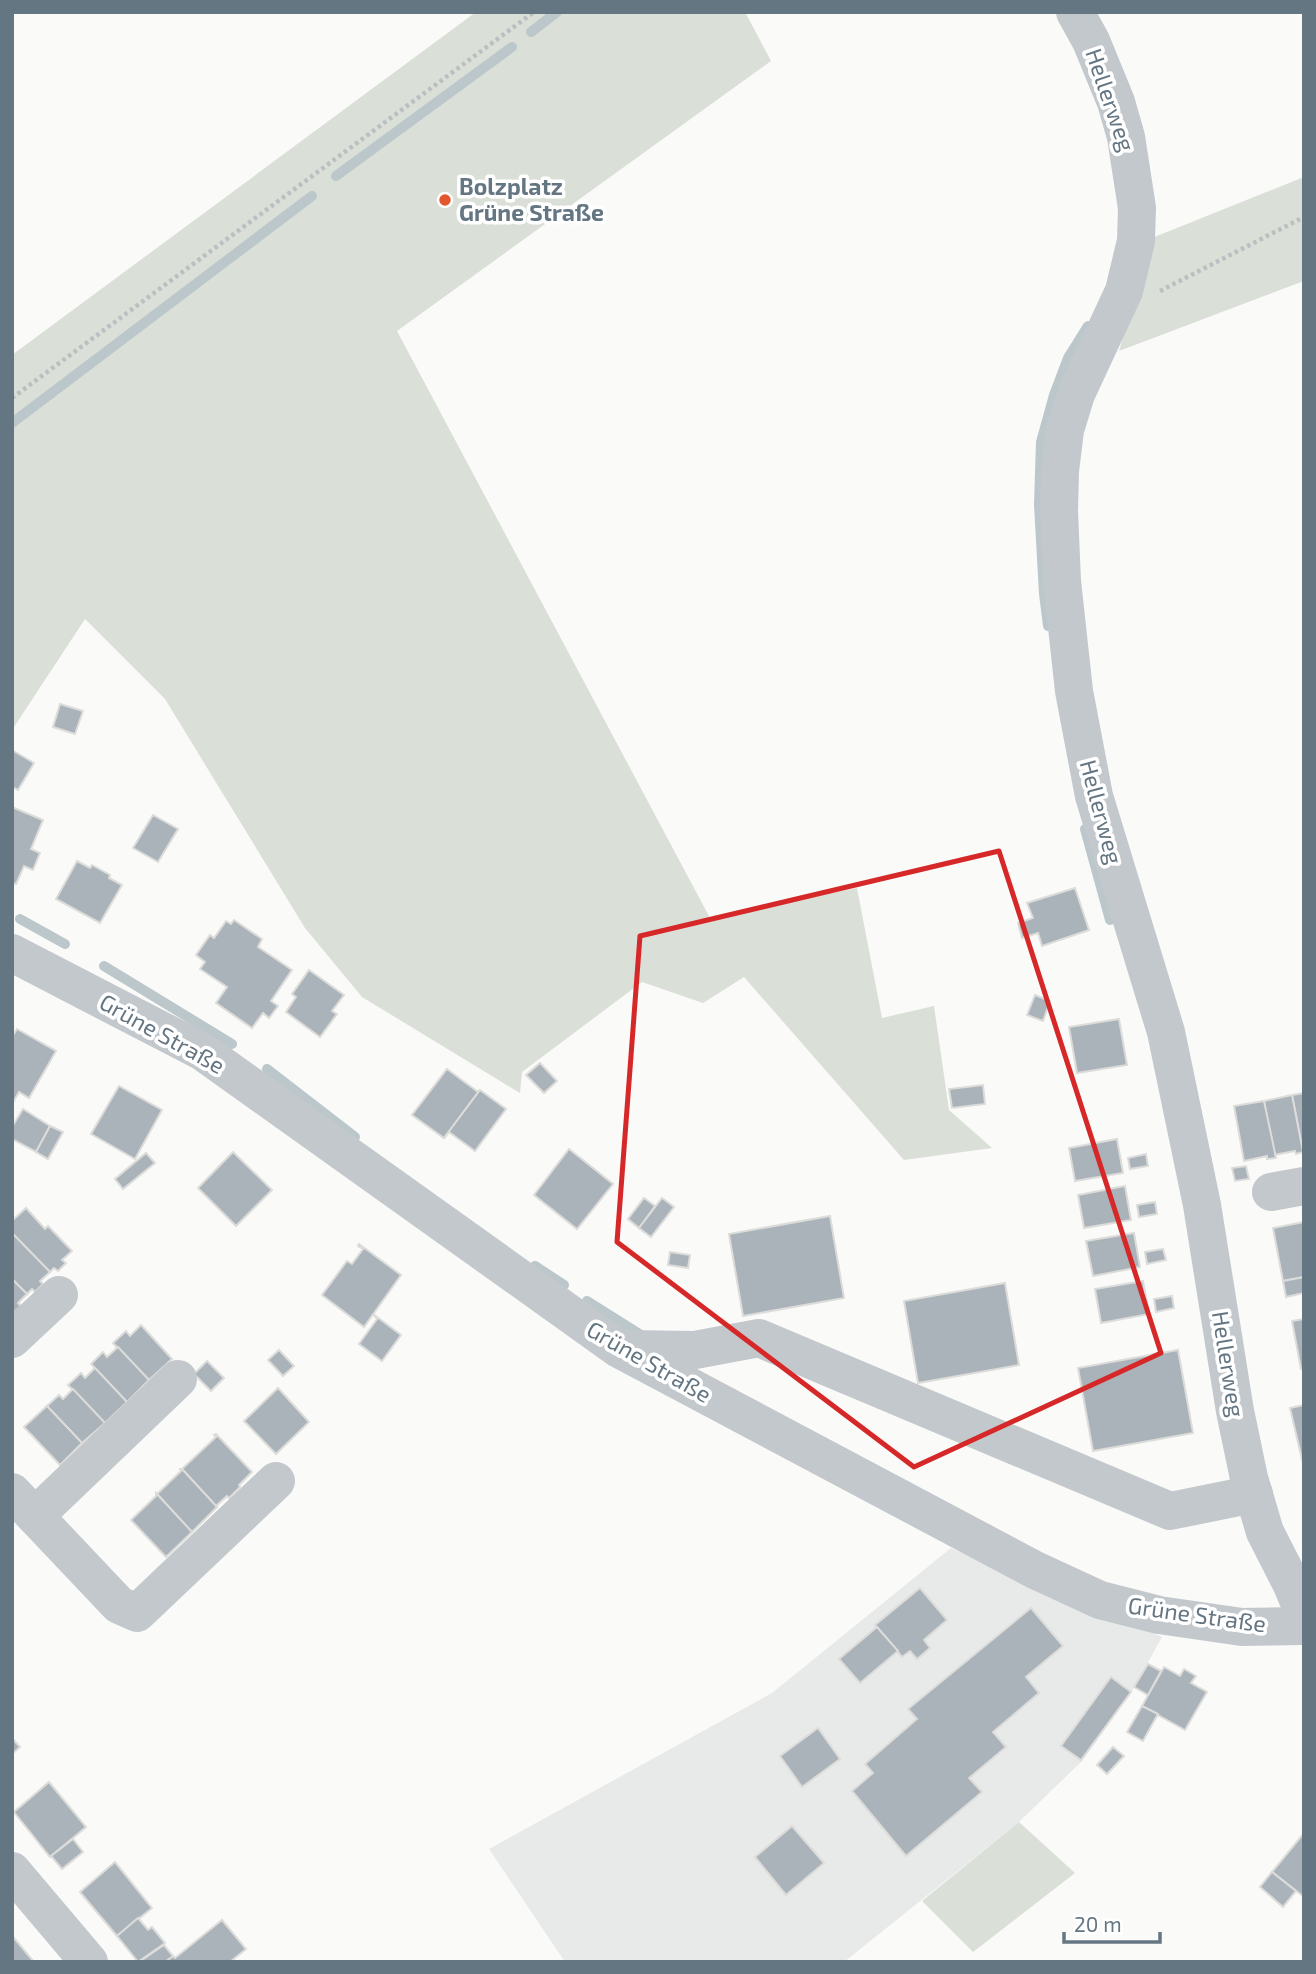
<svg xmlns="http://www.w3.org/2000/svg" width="1316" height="1974" font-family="'Exo 2',sans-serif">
  <rect width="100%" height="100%" fill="#fafaf8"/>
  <path fill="#e8e9e9" d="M951,1548l211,89 -30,54 -50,70 -63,61 -175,140h-279l-76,-113 283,-156z"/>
  <g fill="#dadfd7">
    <path d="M476,12h269l26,49 -374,270 313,587 147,-30 25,130 52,-12 15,104 43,38 -88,12 -160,-183 -41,26 -61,-21 -120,90 -2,21 -158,-96 -57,-69 -140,-229 -80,-80 -73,111v-375z"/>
    <path d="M1304,177v104l-185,70 33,-113z"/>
    <path d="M1019,1822l56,51 -102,79 -51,-51z"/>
  </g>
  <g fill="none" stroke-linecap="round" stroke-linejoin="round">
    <g stroke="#bbc7cb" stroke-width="10">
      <path d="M531,32l26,-20"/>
      <path d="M336,176l176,-129"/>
      <path d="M12,423l300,-227"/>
      <path d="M1048,626l-4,-32 -5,-89 2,-63 13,-47 14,-37 20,-32"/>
      <path d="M1085,829l25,91"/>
      <path d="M20,919l45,25"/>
      <path d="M104,966l128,78"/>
      <path d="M267,1069l88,68"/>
      <path d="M535,1266l29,19"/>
      <path d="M587,1301l54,34"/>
    </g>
  </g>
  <g fill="#aab3b9" stroke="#dcdcda" stroke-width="2">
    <path d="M60,704l23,7 -8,23 -22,-7z"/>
    <path d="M12,750l22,13 -16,27 -6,-3z"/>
    <path d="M12,807l31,13 -12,29 9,4 -7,17 -9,-4 -8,18 -4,-1z"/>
    <path d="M153,815l25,14 -20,33 -25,-14z"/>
    <path d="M77,861l13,7 2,-3 18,10 -1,3 13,7 -22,38 -44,-24z"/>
    <path d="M1075,888l14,42 -47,16 -4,-13 -16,5 -4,-15 15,-5 -6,-15z"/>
    <path d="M234,920l28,19 -4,8 34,23 -21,31 7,5 -9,12 -6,-5 -11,15 -36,-25 11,-16 -27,-18 5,-7 -9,-7 14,-20 4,3 12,-17 5,3z"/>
    <path d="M309,970l35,25 -12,16 5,3 -17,23 -34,-25 10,-15 -4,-3z"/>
    <path d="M1035,995l15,6 -7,20 -16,-6z"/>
    <path d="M1119,1019l8,46 -50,8 -8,-46z"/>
    <path d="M17,1029l39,22 -27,47 -10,-6 -7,12v-67z"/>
    <path d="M540,1063l17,18 -13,12 -18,-18z"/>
    <path d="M447,1069l31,23 2,-2 -36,48 -32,-23z"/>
    <path d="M983,1085l2,19 -33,4 -3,-19z"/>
    <path d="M119,1086l43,24 -27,49 -44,-25z"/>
    <path d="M480,1090l26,19 -31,42 -26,-19 -5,6z"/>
    <path d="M1304,1093v59h-1l-11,-57z"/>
    <path d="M1292,1095l11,57 -7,2 -1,-3 -21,4 -10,-54z"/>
    <path d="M1264,1101l12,57 -9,1v-3l-23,5 -10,-55z"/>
    <path d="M23,1109l27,17 -14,26 -24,-13v-12z"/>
    <path d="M50,1126l13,6 -15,27 -12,-7z"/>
    <path d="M1117,1139l6,34 -48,8 -6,-33z"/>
    <path d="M569,1149l44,35 -36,45 -43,-34z"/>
    <path d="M233,1152l39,38 -36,36 -38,-38z"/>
    <path d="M146,1153l9,10 -32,26 -8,-10z"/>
    <path d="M1146,1154l2,12 -18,3 -2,-11z"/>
    <path d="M1246,1166l3,13 -14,2 -3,-13z"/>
    <path d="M1125,1186l6,34 -47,8 -6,-33z"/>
    <path d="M644,1198l11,8 -16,22 -11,-9z"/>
    <path d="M662,1198l12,9 -23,30 -12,-9z"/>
    <path d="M1155,1202l2,12 -18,3 -2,-12z"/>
    <path d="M26,1208l19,21 3,-3 24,25 -10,9 4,3 -8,8 -4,-3 -4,4 -38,-39v-12z"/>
    <path d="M830,1216l14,82 -101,18 -14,-82z"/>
    <path d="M1304,1222v55l-21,4 -10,-53z"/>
    <path d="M12,1233l38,39 -10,9 3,3 -8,8 -3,-3 -5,5 -15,-15z"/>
    <path d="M1134,1233l6,34 -47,9 -7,-35z"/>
    <path d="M359,1244l42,31 -37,52 -42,-32 25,-34 5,3 11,-15 -5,-3z"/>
    <path d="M1163,1249l3,11 -19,4 -2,-12z"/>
    <path d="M670,1252l20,3 -2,13 -20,-3z"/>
    <path d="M1304,1277v16l-18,4 -3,-16z"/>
    <path d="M12,1279l15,15 -9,9 3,3 -9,8z"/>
    <path d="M1143,1281l6,33 -48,9 -6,-34z"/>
    <path d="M1005,1283l14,82 -101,18 -14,-82z"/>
    <path d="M1172,1296l2,12 -18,4 -2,-13z"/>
    <path d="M373,1314l28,21 -19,26 -23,-17 18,-25z"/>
    <path d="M1304,1319v49l-3,1 -9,-48z"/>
    <path d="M141,1325l31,34 -23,21 -36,-37 13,-12 4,5z"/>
    <path d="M118,1347l31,33 -22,22 -36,-38 12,-12 4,5z"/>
    <path d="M279,1350l15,16 -11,10 -15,-16z"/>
    <path d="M1178,1350l15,83 -100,18 -15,-83z"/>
    <path d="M207,1361l17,17 -13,13 -17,-17z"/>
    <path d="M95,1368l32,34 -22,21 -37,-38 13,-12 4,5z"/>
    <path d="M278,1388l31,34 -33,32 -32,-33z"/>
    <path d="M73,1389l32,34 -23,20 -35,-37 12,-11 4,4z"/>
    <path d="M1304,1405v63l-14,-60z"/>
    <path d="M47,1406l35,37 -22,22 -36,-38z"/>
    <path d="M216,1434l36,38 -13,13 1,2 -11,11 -2,-2 -11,10 -34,-37 34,-32 -2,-2z"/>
    <path d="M180,1469h2l35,38 -25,25 -35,-38 24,-23z"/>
    <path d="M156,1493l36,39 -26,25 -35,-37 25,-24z"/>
    <path d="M920,1588l27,32 -23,20 6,8 -13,11 -7,-8 -8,6 -27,-32z"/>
    <path d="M1031,1608l32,38 -37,31 13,16 -46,39 13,15 -37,31 13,14 -76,64 -54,-65 21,-18 -8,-9 52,-45 -9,-10z"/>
    <path d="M877,1627l21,24 -38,32 -21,-24z"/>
    <path d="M1148,1664l13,7 -13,24 -14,-8z"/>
    <path d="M1164,1667l16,9 4,-7 12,7 -5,7 16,9 -22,38 -43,-24z"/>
    <path d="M1111,1677l20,15 -50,68 -20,-14z"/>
    <path d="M1142,1706l16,8 -15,27 -16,-9z"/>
    <path d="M818,1728l22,31 -38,28 -22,-31z"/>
    <path d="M12,1738l8,9 -8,7z"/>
    <path d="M1113,1747l11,9 -17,18 -10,-9z"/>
    <path d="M49,1782l37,45 -36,30 -36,-45z"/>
    <path d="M792,1826l32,37 -38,32 -31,-38z"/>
    <path d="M1304,1833v64l-32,-25z"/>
    <path d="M73,1839l10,13 -21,17 -11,-13z"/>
    <path d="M115,1862l37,46 -35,28 -37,-44z"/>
    <path d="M1272,1872l24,19 -13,16 -23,-20z"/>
    <path d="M138,1918l10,12 4,-3 13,16 -27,19 -21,-26z"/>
    <path d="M222,1920l24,29 -16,13h-65l8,-6 2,2z"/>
    <path d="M14,1938l20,24h-22v-22z"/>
    <path d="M164,1945l9,11 -8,6h-26z"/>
  </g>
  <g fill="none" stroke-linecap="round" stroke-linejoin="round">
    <g stroke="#bbbfc2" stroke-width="4.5" stroke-dasharray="3.5 3.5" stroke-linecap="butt">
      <path d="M1160,291l144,-74"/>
      <path d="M12,398l522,-386"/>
    </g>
    <g stroke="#c3c8cc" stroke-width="38">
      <path d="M1075,12l16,29 25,61 10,35 11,71 -1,33 -12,50 -48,103 -11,36 -5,41 -1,40 3,70 12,110 20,105 72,236 36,173 33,206 14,67 16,54 27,53 12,29"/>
      <path d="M12,953l191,99 416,297 416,221 65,30 59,15 83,12 62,-1"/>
      <path d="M1271,1192l33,-6"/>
      <path d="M12,1339l47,-44"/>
      <path d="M625,1349l70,1 64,-12 411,173 84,-17"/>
      <path d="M12,1492l107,113 18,8 139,-132"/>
      <path d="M35,1516l143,-137"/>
      <path d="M12,1871l77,91"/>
    </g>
  </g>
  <path fill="none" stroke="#d62828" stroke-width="5" stroke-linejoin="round" d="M999,851l162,502 -247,114 -297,-225 23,-306z"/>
  <circle fill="#e4572e" stroke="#fff" stroke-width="2.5" cx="445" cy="200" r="7"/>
  <g text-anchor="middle" stroke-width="7" stroke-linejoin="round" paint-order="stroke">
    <g font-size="23" fill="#657683" stroke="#fff">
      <text transform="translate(1110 100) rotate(71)" y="8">Hellerweg</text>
      <text transform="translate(1101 812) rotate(75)" y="8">Hellerweg</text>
      <text transform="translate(162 1034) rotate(29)" y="8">Grüne Straße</text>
      <text transform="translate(649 1362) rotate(30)" y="8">Grüne Straße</text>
      <text transform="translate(1228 1364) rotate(81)" y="8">Hellerweg</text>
      <text transform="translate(1197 1615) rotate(8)" y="8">Grüne Straße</text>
    </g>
    <g font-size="23" font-weight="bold" fill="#657683" stroke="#fff" text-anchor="start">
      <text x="459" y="195">Bolzplatz<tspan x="459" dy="26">Grüne Straße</tspan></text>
    </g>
  </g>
  <rect width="1316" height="1974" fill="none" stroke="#657683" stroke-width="28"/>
  <path d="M1064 1932v10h96v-10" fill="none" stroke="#657683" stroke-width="3.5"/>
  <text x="1074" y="1932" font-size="21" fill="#657683" stroke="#ffffff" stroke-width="5" paint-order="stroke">20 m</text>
</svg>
